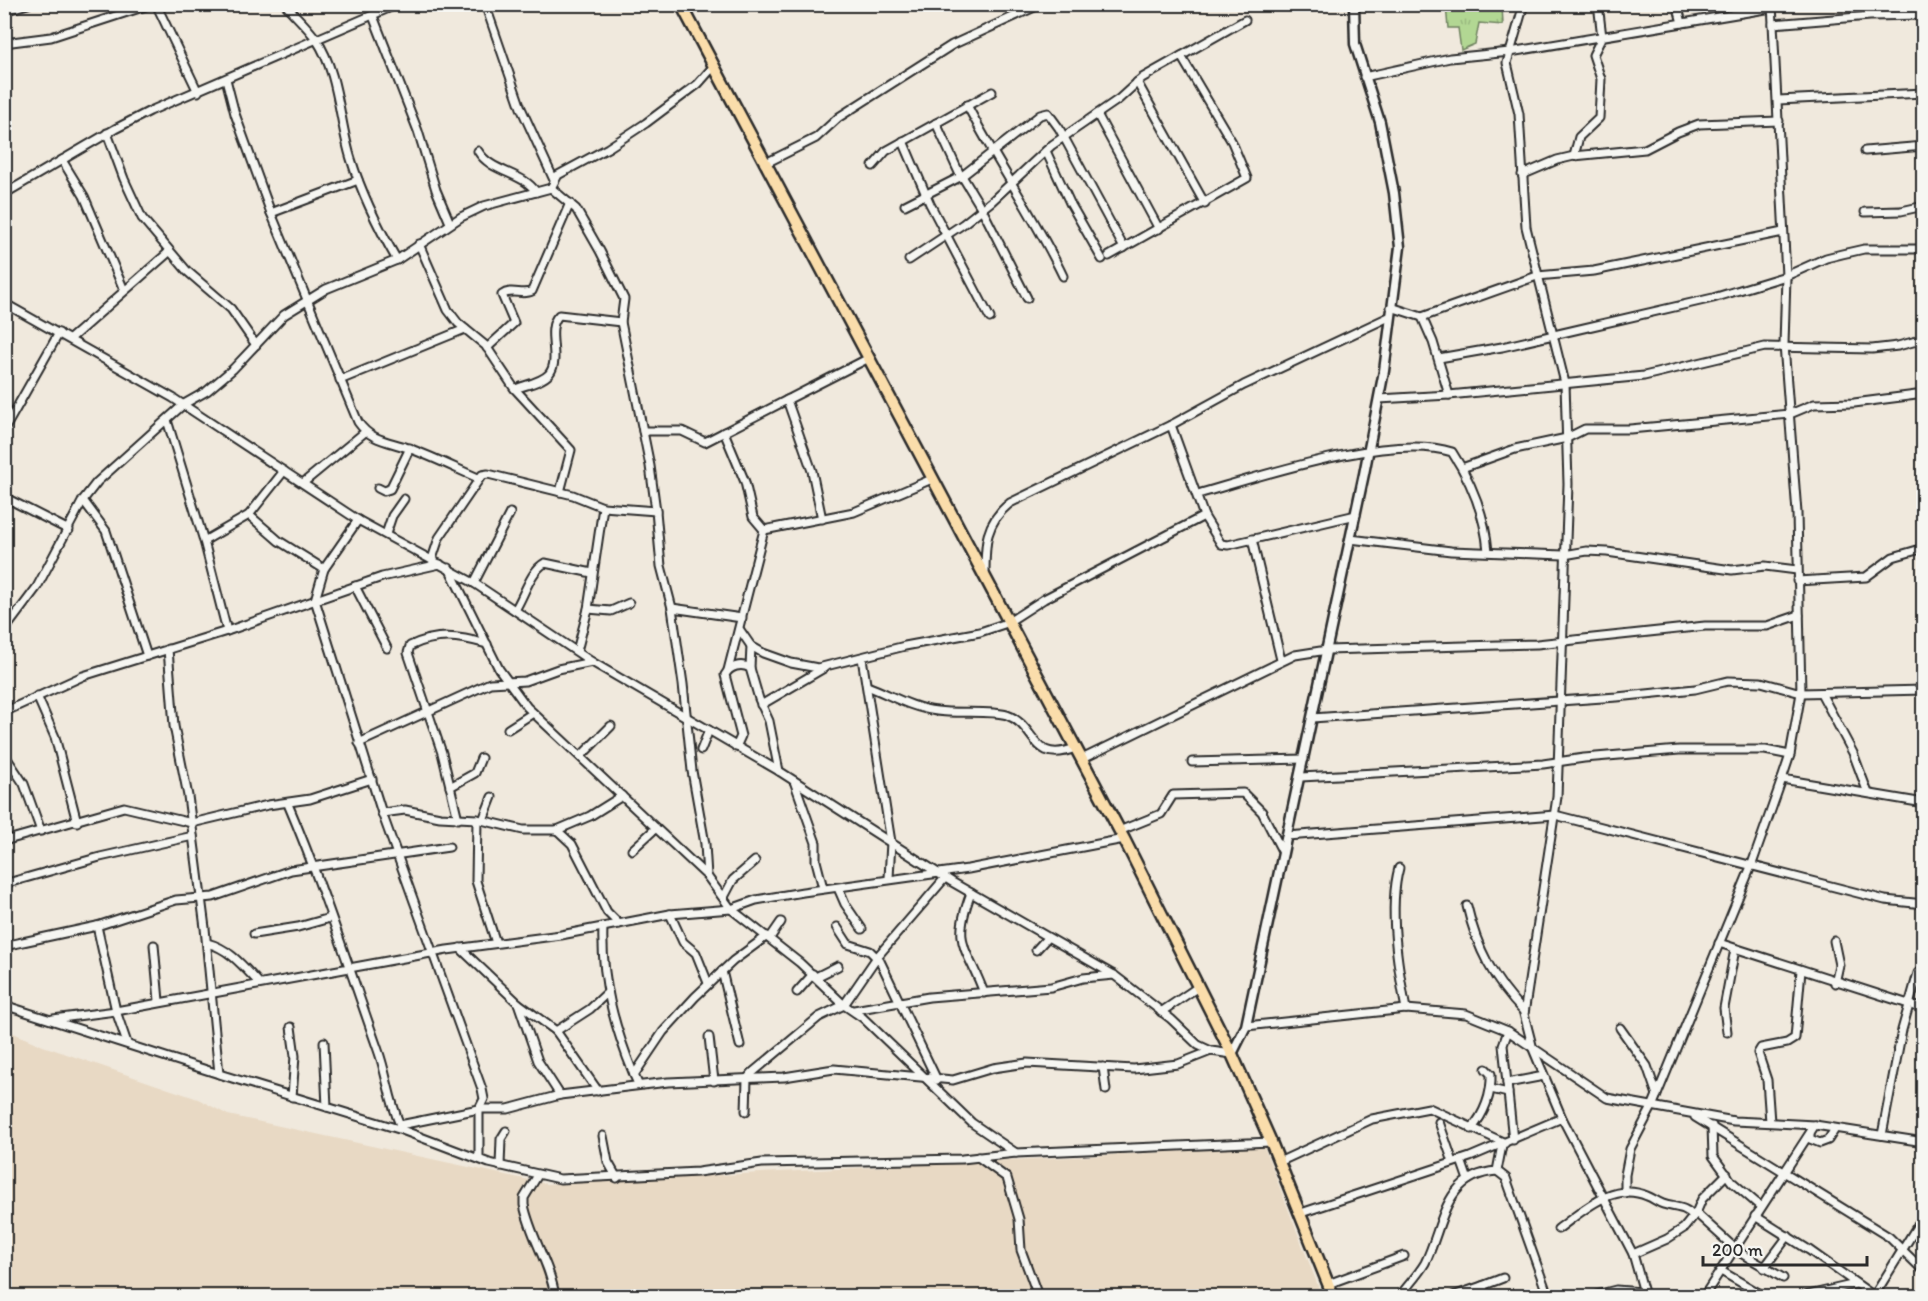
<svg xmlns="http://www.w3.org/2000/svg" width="1928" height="1301" font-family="Itim,sans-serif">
  <defs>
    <pattern id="grass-tufts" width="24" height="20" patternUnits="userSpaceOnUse" patternTransform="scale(1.5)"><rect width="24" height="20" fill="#b2d793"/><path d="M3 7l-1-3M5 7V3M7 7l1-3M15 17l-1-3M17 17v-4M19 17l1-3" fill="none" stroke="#99b97f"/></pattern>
  </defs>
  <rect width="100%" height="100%" fill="#f0e9dd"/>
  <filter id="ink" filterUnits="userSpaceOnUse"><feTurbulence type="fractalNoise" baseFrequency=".0167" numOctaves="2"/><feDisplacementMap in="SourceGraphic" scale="12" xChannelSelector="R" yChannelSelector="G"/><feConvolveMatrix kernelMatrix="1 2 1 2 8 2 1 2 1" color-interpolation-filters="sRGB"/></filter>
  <g filter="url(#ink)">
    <path fill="#e8d9c4" d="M4,1024l7,8 32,14 155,53 30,16 319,69 717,-37 58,149h-1317z"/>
    <path fill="url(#grass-tufts)" stroke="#6e815f" stroke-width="1.5" d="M1446,5h56l1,20 -24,-2 -4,21 -14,6 -3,-22h-10z"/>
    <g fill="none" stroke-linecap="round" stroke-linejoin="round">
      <defs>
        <g id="minor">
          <path d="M156,4l42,88"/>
          <path d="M285,4c10,12 22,22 31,35 23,34 23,82 35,120 11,36 27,68 46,101"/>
          <path d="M485,4l36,104 33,72"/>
          <path d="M1524,4l-17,59 12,51 7,113 39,156 3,101 -11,313 -33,217 9,35 29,69 71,136 12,42"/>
          <path d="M1677,4l5,19"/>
          <path d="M4,11l24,-7"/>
          <path d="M373,16l45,115 18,59 14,33"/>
          <path d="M1773,24l97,-8 54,-1"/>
          <path d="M4,43l47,-6 101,-33"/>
          <path d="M1364,77l86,-19 60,-6 262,-44"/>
          <path d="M226,79l9,35 36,99 87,209c13,19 30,19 50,26 23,8 47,20 70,30"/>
          <path d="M1137,82l68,122"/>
          <path d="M1778,100l146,-7"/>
          <path d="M967,105c30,58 68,112 96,171"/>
          <path d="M1097,114l62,115"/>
          <path d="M936,123l25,54"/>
          <path d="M107,133l17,46 18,39 45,53 44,38 25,36"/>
          <path d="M903,141l27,63 60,114"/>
          <path d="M478,151c13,22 45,21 58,41"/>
          <path d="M1046,151l24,52 32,56"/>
          <path d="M1865,151l59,-5"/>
          <path d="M1574,156l5,-19 20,-19 2,-39 -8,-24 9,-18 -4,-33"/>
          <path d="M62,160l22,36 40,94"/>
          <path d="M764,164l52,-26 23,-21 113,-72 89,-41"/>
          <path d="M873,166l13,-15 106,-59"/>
          <path d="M1522,175l35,-15 17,-4 71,-7 33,-17 21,-8 80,-3"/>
          <path d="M962,176l20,33 45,89"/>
          <path d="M551,188l25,21 24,42 24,48 -3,23 29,144 6,45"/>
          <path d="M551,188l7,-13 50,-27 38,-25 52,-39 15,-17"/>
          <path d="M4,194l111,-65 35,-18 248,-107"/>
          <path d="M905,205l57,-29 78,-61 8,-2 11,15 65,120"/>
          <path d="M1865,212l36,-1 23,-5"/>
          <path d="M271,213l87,-33"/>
          <path d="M419,244l29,66 10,13 28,23 28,42 57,62 -11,42"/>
          <path d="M1109,256l138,-78 -15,-36 -51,-86"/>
          <path d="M909,260l54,-36 29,-23 60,-56 67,-46 23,-21 103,-58"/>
          <path d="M4,303l169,95 185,122 116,63 118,79 187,109 173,111 162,93 57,44 27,26 13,6 21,3"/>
          <path d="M1391,307l31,10 11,25 16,53"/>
          <path d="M1422,317l115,-41 57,-5 189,-39"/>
          <path d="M70,339l99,-87"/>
          <path d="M487,348l27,-25 -12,-28c9,-7 21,1 30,-4l38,-88"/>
          <path d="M1439,358l63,-11 211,-49 73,-22 40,-18 16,-4 22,-5h60"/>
          <path d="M340,380l125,-51"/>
          <path d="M515,389c10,-4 27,-7 34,-15 13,-15 -5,-44 10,-59l62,7"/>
          <path d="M1379,399l70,-4 195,-19 121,-29 107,2 26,-3 26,-7"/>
          <path d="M787,400l25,71 10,48"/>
          <path d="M167,420l37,121 23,90"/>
          <path d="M1171,425l33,91 17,28 7,1 128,-30"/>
          <path d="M4,430l55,-97"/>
          <path d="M643,431h39l23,11 164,-84"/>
          <path d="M724,432l21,50 8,35 11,13 90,-18 78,-33"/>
          <path d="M1462,468l53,-19 52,-11 18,-9h45l160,-15 24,-10 40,-1 70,-9"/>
          <path d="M303,483l62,-51"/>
          <path d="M378,488l6,3 6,-2 20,-41"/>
          <path d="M1198,494c63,-18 193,-62 254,-42 19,29 33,64 36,99"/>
          <path d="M4,497l65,33"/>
          <path d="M83,500l23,31 41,125"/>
          <path d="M603,507l53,4 5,55 11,42 11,76 9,87 13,73 2,32"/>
          <path d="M249,515l30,26 45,28 -9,31 67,213 100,276 2,10 -5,10 -79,16 2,5"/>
          <path d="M386,534l6,-18 12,-17"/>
          <path d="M1252,539l29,121"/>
          <path d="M1350,539l101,12 113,4 23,-4 20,1 125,18 33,-4 32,4"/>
          <path d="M204,541l45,-26 35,-44"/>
          <path d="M432,559l7,-21 43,-63 6,-1 85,21 30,12 -15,102 -11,42"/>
          <path d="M449,568l50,101 28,38 180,169 24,33 69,54 44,42 19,13 109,105 44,30"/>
          <path d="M324,569l34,-49"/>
          <path d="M985,575c0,-31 0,-52 25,-72l161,-78 73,-40 147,-69"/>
          <path d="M1797,581l69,-4 27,-20 31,-9"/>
          <path d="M474,583l36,-70"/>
          <path d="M355,586l32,62"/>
          <path d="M672,608l70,10"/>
          <path d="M588,609l23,2 18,-8"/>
          <path d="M515,610c9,-14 16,-40 30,-47l47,10"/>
          <path d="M740,630l11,16 12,7 28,10 27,5 87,-22 75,-14 27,-9 37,-24 160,-83"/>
          <path d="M4,631l33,-44 46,-87 14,-18 87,-78 23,-13 26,-22 51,-54 42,-26 71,-29 64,-43 23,-11 67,-18"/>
          <path d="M168,649l6,77 14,70 17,132 14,146"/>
          <path d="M862,658l29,184 -2,36"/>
          <path d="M750,668l1,-22"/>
          <path d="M728,670l36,-140"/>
          <path d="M867,686c24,9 44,22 70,25 19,3 54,-1 70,4 30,11 24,50 68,33"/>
          <path d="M1821,693l32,60 15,40"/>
          <path d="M37,696l18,41 22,85"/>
          <path d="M761,705l63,-37"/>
          <path d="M4,712l79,-36 144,-45 155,-54 58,-13"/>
          <path d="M1312,718l305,-21 78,-8 33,-8 33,1 40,11 123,-3"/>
          <path d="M508,729l25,-16"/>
          <path d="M359,743l131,-60 35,-2 33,-12 34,-7"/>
          <path d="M736,747l5,-11 -16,-61c5,-9 16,-12 25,-7l9,31 10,22 10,50"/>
          <path d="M701,750l8,-20"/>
          <path d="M4,754l20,30 17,47"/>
          <path d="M581,756l30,-30"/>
          <path d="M1082,759l213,-104 32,-5 210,-6 168,-18h62l32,-11"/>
          <path d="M1192,762l112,-3"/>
          <path d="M1301,777l242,-13 41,-6 95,-8h86l25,5"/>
          <path d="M1782,779l142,24"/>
          <path d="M794,781l22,62v18l7,27"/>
          <path d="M450,787l25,-14 6,-15"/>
          <path d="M288,804c34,80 61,164 90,246 9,25 11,50 22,75"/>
          <path d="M382,813l23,-3 35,7 37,2 46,11h34l33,-14 32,-20"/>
          <path d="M458,819l-16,-66 -34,-100 2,-7c28,-13 48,-10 77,-2"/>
          <path d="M477,819l-1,62 20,62"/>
          <path d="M483,820l9,-23"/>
          <path d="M557,830l15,14 35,68 12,12"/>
          <path d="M1119,831l42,-17 12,-19 70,-2 19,19 21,41"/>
          <path d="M1287,836l268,-21 330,85 39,4"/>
          <path d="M4,841l120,-34 68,16 76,-18 42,-6 62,-20"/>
          <path d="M632,850l24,-22"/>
          <path d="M1399,868c-11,40 -1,100 7,141"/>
          <path d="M4,884l96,-27 93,-21"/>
          <path d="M838,888l7,16 17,25"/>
          <path d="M971,893c-20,53 -4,53 13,100"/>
          <path d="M724,897l9,-17 22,-19"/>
          <path d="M1467,906c10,43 27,75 57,106"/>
          <path d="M670,914l13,28 13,11 12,30"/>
          <path d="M97,926l19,85 11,32"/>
          <path d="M603,927c-2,52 11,99 31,148"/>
          <path d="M837,927l11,17 22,7 10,10 57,119"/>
          <path d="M254,934l44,-7 32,-9"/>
          <path d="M770,938l11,-16"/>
          <path d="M1834,941l5,24 -4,18"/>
          <path d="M207,943c23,6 36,23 52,40"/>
          <path d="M1719,943l205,66"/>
          <path d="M154,945l5,56"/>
          <path d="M4,946l93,-20 79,-26 37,-3 78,-27 158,-23"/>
          <path d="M460,948l58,55 20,58 22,34"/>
          <path d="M1036,950l11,-12"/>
          <path d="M722,971l18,74"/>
          <path d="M816,977l22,-11"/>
          <path d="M797,992l16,-18"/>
          <path d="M518,1003l38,28 42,60"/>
          <path d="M4,1005l215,69 183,56 87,33 71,16 138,-7 64,-9 200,-4 54,-6 255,-11"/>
          <path d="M854,1010l75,-13 122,-10 32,-9 31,-3"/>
          <path d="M1161,1012l37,-25"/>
          <path d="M53,1019l63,-8 331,-61 114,-15 109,-21 61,-5 25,-9 47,-8 165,-23 156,-30"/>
          <path d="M1246,1026l160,-17 60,5 42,17 99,67 127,23 81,4 109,17"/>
          <path d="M291,1027l4,29 -3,41"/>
          <path d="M1620,1028l27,38 10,29"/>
          <path d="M556,1031l34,-22 18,-17"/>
          <path d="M1508,1031l-5,14 10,95"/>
          <path d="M1727,1032l-3,-24 11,-59"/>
          <path d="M709,1037l5,44"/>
          <path d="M324,1042l3,65"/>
          <path d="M1103,1067l3,23"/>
          <path d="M1507,1083l37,-7"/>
          <path d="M638,1084l-4,-9 29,-43 32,-35 38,-36 34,-25"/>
          <path d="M1491,1089l17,4"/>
          <path d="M746,1111l1,-32 5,-6 67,-56 25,-12 33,-48 68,-79"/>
          <path d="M1695,1117l194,120 35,34"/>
          <path d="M1439,1122l14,40"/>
          <path d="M1770,1122l-3,-42 -9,-27 3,-5 26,-5 8,-5 6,-68"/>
          <path d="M1712,1126l1,30 19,26 29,25"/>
          <path d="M1471,1129c13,-14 21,-35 20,-55l-5,-5"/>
          <path d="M1810,1134v5l10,4 8,-3 7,-11"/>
          <path d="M1882,1135l20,-105 16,-57 6,-3"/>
          <path d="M603,1136l5,26 9,16"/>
          <path d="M978,1157l29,21 12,41 2,31 17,46"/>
          <path d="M479,1158v-49h29l52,-14 108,-13 116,-5 50,-8 119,11 40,-12 34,-5 107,6 44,-5 33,-13"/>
          <path d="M1461,1160l7,20"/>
          <path d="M1279,1162l93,-43 57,-11 76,35"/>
          <path d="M500,1166l1,-27 5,-8"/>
          <path d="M1497,1171l9,7 42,118"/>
          <path d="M538,1175l-14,23v7c7,33 26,59 31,91"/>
          <path d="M1625,1193v-18l5,-26 22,-42 100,-243 30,-85 8,-24 11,-62 -4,-180 -13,-168 2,-69 -14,-272"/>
          <path d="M1301,1213l169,-56 92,-39"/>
          <path d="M1696,1213l43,39 44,26"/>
          <path d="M1755,1216l54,34 65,46"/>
          <path d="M1558,1229c25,-18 55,-48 89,-33 6,2 10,6 16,8 12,4 22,2 30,12"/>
          <path d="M1633,1254l34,-15 17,-11 12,-15 6,-14 25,-25"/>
          <path d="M1764,1268l24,-32"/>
          <path d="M1721,1271l43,25"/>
          <path d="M1328,1284l76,-28"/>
          <path d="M1482,1286l21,-8"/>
          <path d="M1400,1296c8,-11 18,-21 25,-33 19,-38 18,-88 72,-92l5,-26"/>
          <path d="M1453,1296l29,-10 5,10"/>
          <path d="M1592,1296l24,-6 26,2"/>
          <path d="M1704,1296l111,-171"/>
          <path d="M1804,1296l52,-12"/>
          <path d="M1874,1296l50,-81"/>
        </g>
        <path id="tertiary" d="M1232,1054l14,-28 118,-552 20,-103 16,-124 -6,-54 -14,-71 -25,-78 -1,-40"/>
        <path id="primary" d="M681,4l443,835 108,215 39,88 62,154"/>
      </defs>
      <use href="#minor" stroke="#2b2b2b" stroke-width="11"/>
      <use href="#tertiary" stroke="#2b2b2b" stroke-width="13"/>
      <use href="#primary" stroke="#2b2b2b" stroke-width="15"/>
      <use href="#minor" stroke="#f6f6f2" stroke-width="7"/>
      <use href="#tertiary" stroke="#f6f6f2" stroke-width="8"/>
      <use href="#primary" stroke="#faddab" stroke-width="10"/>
    </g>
  </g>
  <rect width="1928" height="1301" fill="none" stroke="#f6f6f2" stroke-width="24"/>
  <rect x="12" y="12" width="1904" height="1277" fill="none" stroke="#2b2b2b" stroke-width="2" filter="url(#ink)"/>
  <path d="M1703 1256v9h164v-9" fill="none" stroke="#2b2b2b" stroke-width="3"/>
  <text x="1712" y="1256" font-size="18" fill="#2b2b2b" stroke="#f6f6f2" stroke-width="4.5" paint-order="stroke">200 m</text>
</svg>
